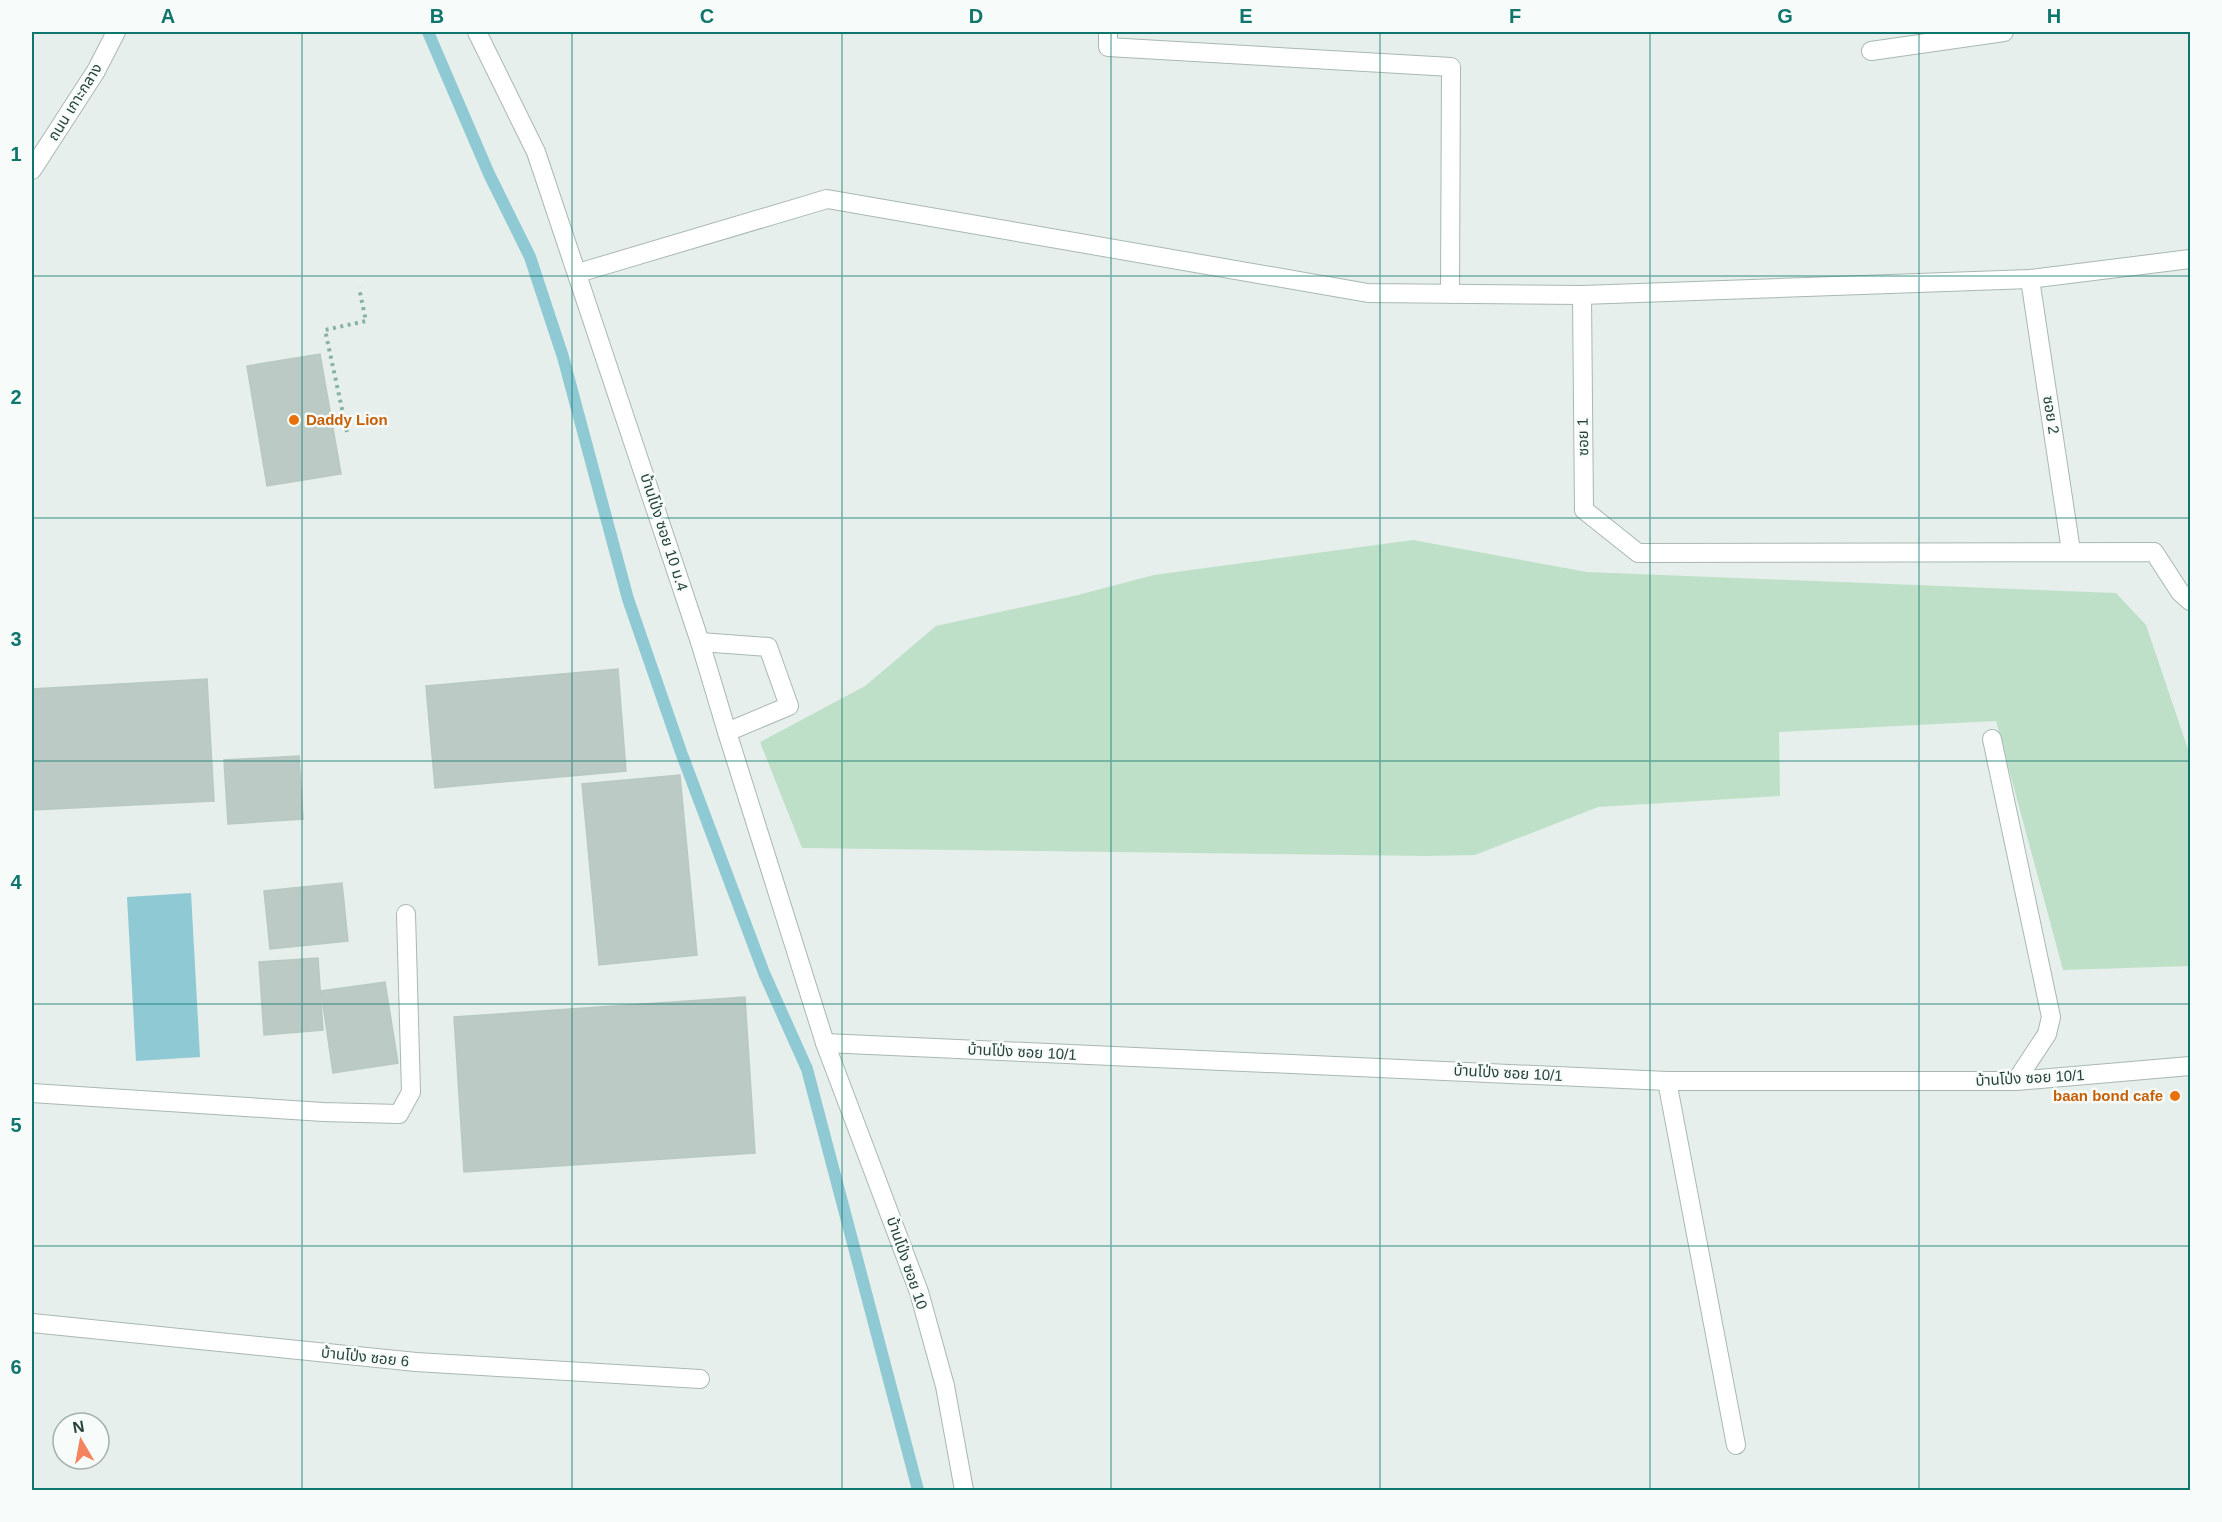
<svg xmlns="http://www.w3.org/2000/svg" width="2222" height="1522" font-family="Helvetica,'Noto Sans Thai',sans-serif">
  <rect width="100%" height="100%" fill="#e6efeb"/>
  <path fill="#bfe0c8" d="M1413,540l174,32 529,21 30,32 44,130v211l-127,4 -67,-249 -217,11 1,64 -182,11 -123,48 -47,1 -626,-8 -42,-106 105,-56 71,-60 142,-31 76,-20z"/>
  <path fill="#8ec9d4" d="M191,893l9,164 -64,4 -9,-164z"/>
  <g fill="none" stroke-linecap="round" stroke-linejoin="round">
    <path stroke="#8ec9d4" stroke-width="12" d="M428,32l61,142 41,83 33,100 65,242 53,153 83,221 43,96 111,421"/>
  </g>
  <g fill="#bbcac4" stroke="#b8c9c2" stroke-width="1.5">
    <path d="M320,354l21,120 -74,12 -20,-120z"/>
    <path d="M618,669l8,102 -191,17 -9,-102z"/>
    <path d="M207,679l7,122 -182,9v-121z"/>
    <path d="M299,756l4,63 -75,5 -4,-64z"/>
    <path d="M680,775l17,180 -98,10 -17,-181z"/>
    <path d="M342,883l6,58 -78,8 -6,-58z"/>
    <path d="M318,958l5,72 -59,5 -5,-73z"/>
    <path d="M385,982l13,81 -65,10 -12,-82z"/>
    <path d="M745,997l10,156 -291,19 -10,-155z"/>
  </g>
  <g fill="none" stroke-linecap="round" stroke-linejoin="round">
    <defs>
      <g id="service">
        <path d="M700,642l68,5 21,59 -62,26"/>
        <path d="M1992,739l59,278 -4,17 -31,47"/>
        <path d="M32,1093l291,19 76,2 12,-22 -5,-178"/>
      </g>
      <g id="minor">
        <path d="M477,32l59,120 164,490 27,90 98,311 94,249 26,94 19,104"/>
        <path d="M1108,32v15l343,20 -1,227"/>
        <path d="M1871,51l133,-19"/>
        <path d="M578,273l249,-74 541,94 214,2 448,-16 160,-20"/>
        <path d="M2030,279l41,272"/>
        <path d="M1582,295l2,215 54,43 516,-1 26,40 10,9"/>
        <path d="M825,1043l842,38h349l174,-15"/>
        <path d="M1667,1081l69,364"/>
        <path d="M32,1323l384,39 284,17"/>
      </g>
      <path id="tertiary" d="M32,170l64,-99 20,-39"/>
    </defs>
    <use href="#service" stroke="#a8b8b2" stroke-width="20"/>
    <use href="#minor" stroke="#a8b8b2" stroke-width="20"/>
    <use href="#tertiary" stroke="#a8b8b2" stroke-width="20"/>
    <path stroke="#86b3a5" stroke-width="4" stroke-dasharray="3 4.5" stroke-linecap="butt" d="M347,432l-22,-102 41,-9 -7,-33"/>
    <use href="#service" stroke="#fff" stroke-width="18"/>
    <use href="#minor" stroke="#fff" stroke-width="18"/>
    <use href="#tertiary" stroke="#fff" stroke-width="18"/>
  </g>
  <path fill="none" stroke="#0f766e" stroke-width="1.5" stroke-opacity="0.55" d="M302,32v1458M572,32v1458M842,32v1458M1111,32v1458M1380,32v1458M1650,32v1458M1919,32v1458M32,276h2158M32,518h2158M32,761h2158M32,1004h2158M32,1246h2158"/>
  <g fill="#e8710a" stroke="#f7fbf9" stroke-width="2">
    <circle cx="294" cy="420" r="6"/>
    <circle cx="2175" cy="1096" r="6"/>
  </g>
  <g text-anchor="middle" stroke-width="5" stroke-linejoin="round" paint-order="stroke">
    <g font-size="15" fill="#24423a" stroke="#f7fbf9">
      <text transform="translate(75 102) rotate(-58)" y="5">ถนน เกาะกลาง</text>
      <text transform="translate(2051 415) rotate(81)" y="5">ซอย 2</text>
      <text transform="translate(1583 437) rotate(-91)" y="5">ซอย 1</text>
      <text transform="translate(664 532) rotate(72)" y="5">บ้านโป่ง ซอย 10 ม.4</text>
      <text transform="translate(1022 1052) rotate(3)" y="5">บ้านโป่ง ซอย 10/1</text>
      <text transform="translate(1508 1073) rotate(3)" y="5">บ้านโป่ง ซอย 10/1</text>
      <text transform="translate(2030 1078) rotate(-3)" y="5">บ้านโป่ง ซอย 10/1</text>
      <text transform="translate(907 1263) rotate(71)" y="5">บ้านโป่ง ซอย 10</text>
      <text transform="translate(365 1357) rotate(6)" y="5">บ้านโป่ง ซอย 6</text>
    </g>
    <g font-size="15" font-weight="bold" fill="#c56008" stroke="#f7fbf9" text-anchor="start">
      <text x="306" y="425">Daddy Lion</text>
      <text x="2163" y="1101" text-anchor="end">baan bond cafe</text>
    </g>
  </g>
  <rect width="2222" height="1522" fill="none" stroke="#f7fbf9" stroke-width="66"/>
  <g transform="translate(81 1441) rotate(350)"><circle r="28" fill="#f7fbf9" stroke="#a3b1ad" stroke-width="1.5"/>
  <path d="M0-4.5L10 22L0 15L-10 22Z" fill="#f4845f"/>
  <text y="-9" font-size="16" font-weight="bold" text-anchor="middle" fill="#24423a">N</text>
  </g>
  <rect x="33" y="33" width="2156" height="1456" fill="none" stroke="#0f766e" stroke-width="2"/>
  <g font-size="20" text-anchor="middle" font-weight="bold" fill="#0f766e">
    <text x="168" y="23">A</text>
    <text x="437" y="23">B</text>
    <text x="707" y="23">C</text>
    <text x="976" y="23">D</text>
    <text x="1246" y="23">E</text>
    <text x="1515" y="23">F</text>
    <text x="1785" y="23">G</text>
    <text x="2054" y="23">H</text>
    <text x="16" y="161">1</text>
    <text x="16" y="404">2</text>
    <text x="16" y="646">3</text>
    <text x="16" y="889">4</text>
    <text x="16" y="1132">5</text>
    <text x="16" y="1374">6</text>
  </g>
</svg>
